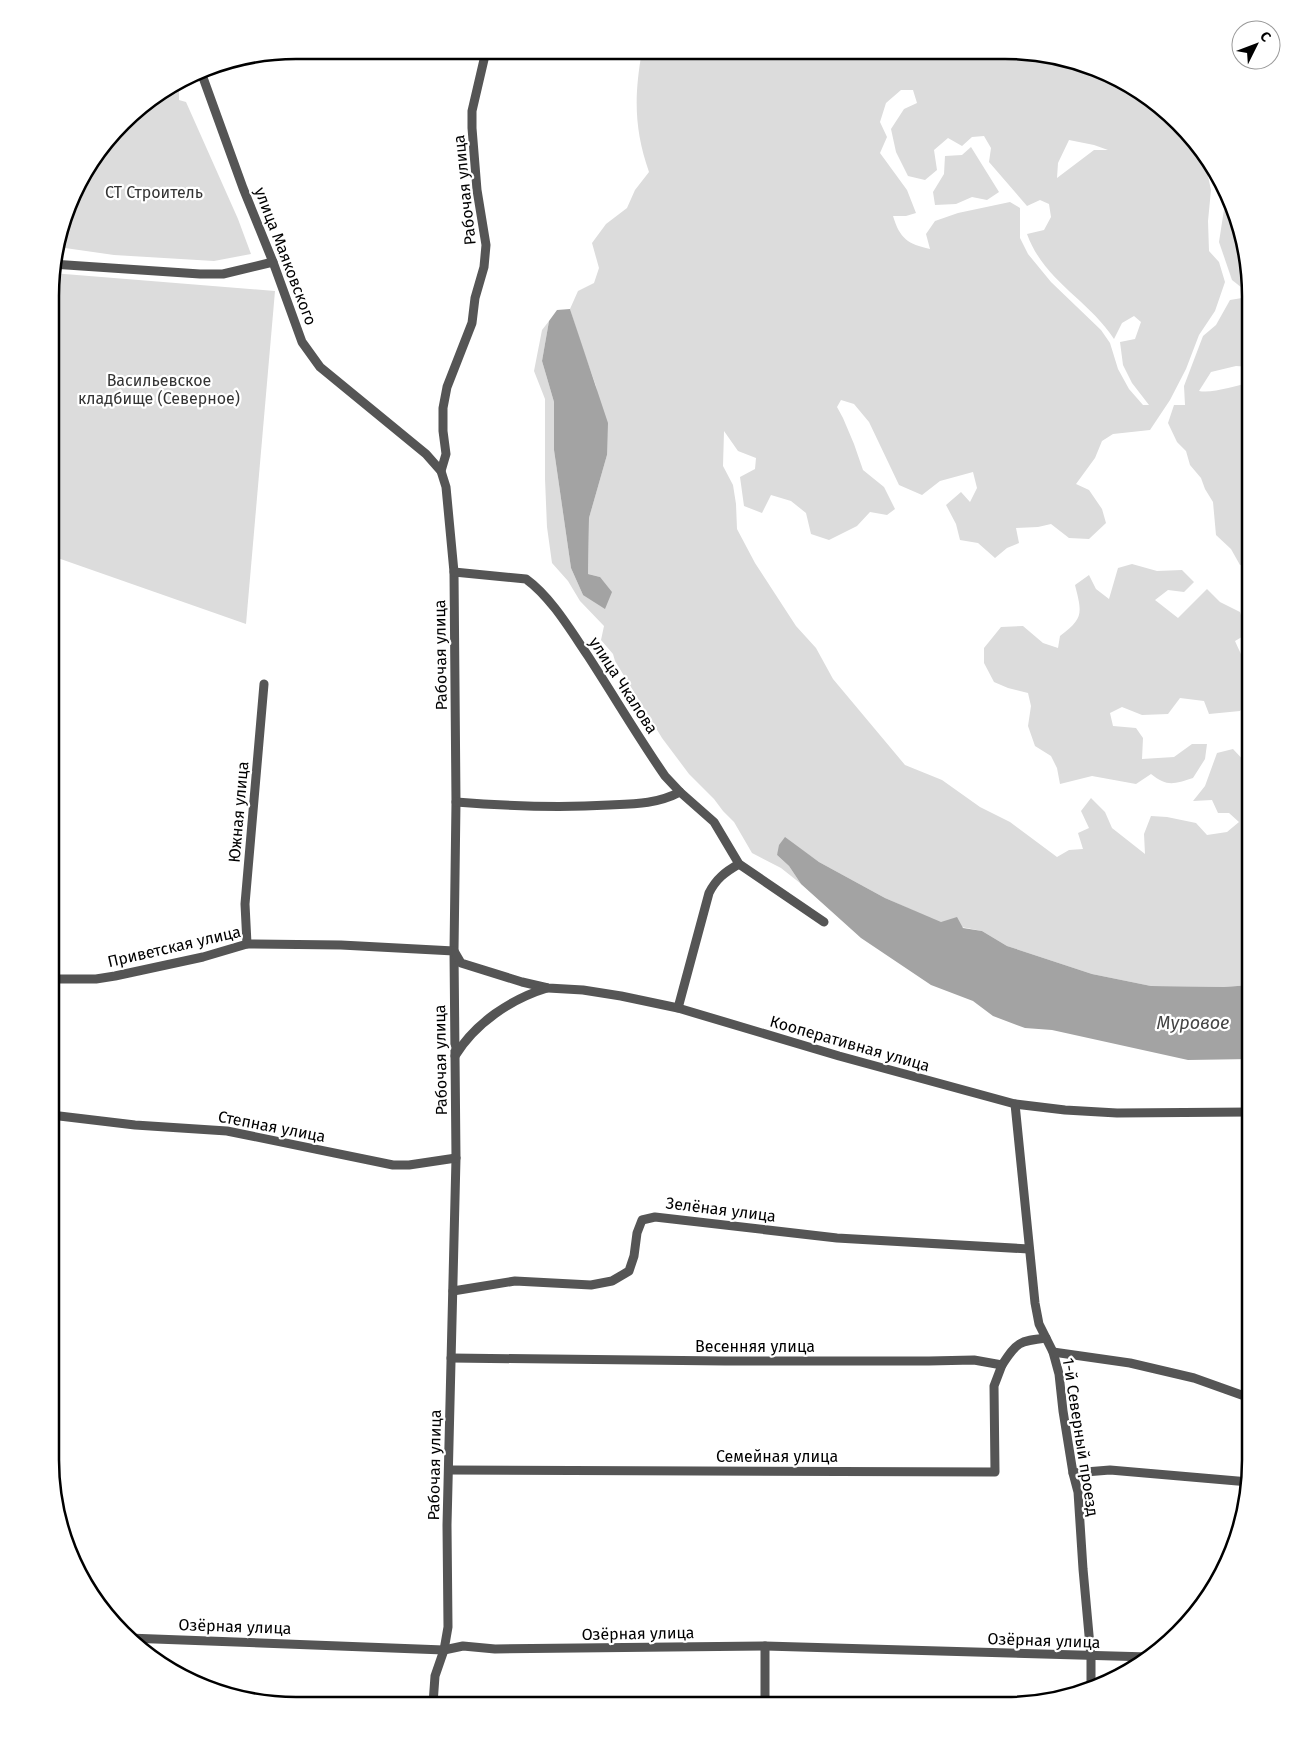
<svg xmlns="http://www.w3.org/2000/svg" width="1301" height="1756" font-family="'Fira Sans',sans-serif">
  <rect width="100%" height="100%" fill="#fff"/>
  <g fill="#dcdcdc" fill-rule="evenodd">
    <path d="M642,51l396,1 61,17 56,32 35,33 9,13 6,15 6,28 -3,31 1,30 10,11 6,20 -10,29 -16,24 -13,34 -16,31 -20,30 -37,4 -11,7 -7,17 -19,26 13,6 13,19 4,14 -17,16 -20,-1 -18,-14 -13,3 -22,1 3,15 -12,5 -12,10 -17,-15 -18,-3 -4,-16 -10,-19 15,-13 9,10 7,-14 -4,-16 -33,9 -18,14 -23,-10 -30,-63 -15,-18 -13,-4 -4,7 6,11 11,26 9,26 21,17 11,22 -8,6 -17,-3 -13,14 -28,14 -18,-6 -5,-21 -15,-12 -20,-6 -9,18 -18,-7 -4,-29 15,-8 1,-11 -18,-7 -14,-20 -1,35 10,19 3,19 1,25 18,34 41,63 20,22 17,31 72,86 37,15 38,27 30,15 47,35 12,-7 14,-1 -5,-16 11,-5 -8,-17 10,-13 14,14 7,16 33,26 -1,-20 7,-18 16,1 29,6 11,12 20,-3 12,-10 -10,-9h-11l-6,-13 -19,1 12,-15 12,-33 16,-4 15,16 3,1v219l-27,2 -73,-1 -59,-12 -85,-28 -25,-15 -41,-8 -56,-25 -66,-36 -34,-24 -8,17 12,11 12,18 14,11 -34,-27 -29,-15 -18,-31 -11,-11 -9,-12 -25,-25 -27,-36 -47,-77 -2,-7 -12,-14 3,-14 -24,-25 -12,-20 -16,-18 -5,-36 -2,-48v-80l-11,-28 8,-41 7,-9 -7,40 12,41v48l17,118 12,27 17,-18 -12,-3 1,-56 18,-63 -11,-69 -15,-42 -11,-35 8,-18 16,-8 5,-15 -7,-25 14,-19 21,-16 8,-18 14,-18c-15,-43 -15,-76 -7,-121zM901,90h12l4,13 -13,6 -13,20 5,23 12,24 17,4 12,-10 -3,-20 14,-12 14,8 10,-9 12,-1 7,12 -2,14 38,44 13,-6 9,4 2,13 -7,13 -17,4c17,47 61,65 87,105l8,-16 12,-7 7,6 -6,17 -15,3 3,23 9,18 17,22h-6l-14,-16 -11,-20 -8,-26 -9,-13 -50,-48 -23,-28 -8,-16v-30l-10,-6 -52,11 -23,8 -9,13 4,15c-22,-5 -30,-10 -37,-33h13l10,-3 -9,-23 -27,-37 7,-16 -7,-15 6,-19zM1069,140l25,5 14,5h-14l-37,28 1,-15z"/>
    <path d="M179,85v15l7,2 52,117 13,35 -37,7 -100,-6 -56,-8 25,-74 51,-62z"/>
    <path d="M971,147l28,45 -12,8 -15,-3 -16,7 -21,1 -2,-13 11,-18 1,-18 17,-1z"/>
    <path d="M1227,190l16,42 8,63 -19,-15 -13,-38z"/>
    <path d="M52,273l223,18 -29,333 -194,-68z"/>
    <path d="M1242,298l9,4v65l-15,-1 -25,6 -12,19c13,3 37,-6 52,-8v182h-11l-9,-16 -15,-14 -3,-33 -8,-13 -4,-11 -11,-13 -4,-14 -9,-9 -9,-19 6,-18h11l-1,-19 19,-50 13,-11 14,-25z"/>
    <path d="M1132,564l25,7 25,-1 12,12 -10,10 -16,-2 -13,10 23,18 29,-29 13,13 20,10 7,22 -12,7c6,14 22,42 15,57 -3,4 -7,9 -10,13l-31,3 -5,-13 -24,-3 -12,16 -26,1 -20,-8 -12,6 3,13 23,2 7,10 -1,21 32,-2 18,-13h15l-2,15 -12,19c-19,6 -26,9 -42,-4l-15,10 -44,-8 -32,8 -3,-16 -6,-12 -16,-10 -7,-20 3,-20 -3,-13 -20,-5 -14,-6 -10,-19v-15l17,-21 22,-1 20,17 15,5 2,-12c24,-18 22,-23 15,-51l14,-10 7,14 13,10 9,-31z"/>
  </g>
  <g fill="#a3a3a3">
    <path d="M570,309l38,114 -1,32 -18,63 -1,56 12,3 12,15 -7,17 -22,-14 -12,-27 -17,-118v-48l-12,-41 7,-40 8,-11z"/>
    <path d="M785,837l34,25 66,36 56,24 16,-5 6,11 19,3 25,15 85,28 59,12 73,1 27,-2v74l-63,1 -136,-30 -27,-2 -32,-12 -20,-15 -42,-16 -70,-47 -60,-54 -12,-18 -12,-11 2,-10z"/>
  </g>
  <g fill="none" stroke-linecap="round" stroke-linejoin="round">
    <g stroke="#555" stroke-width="9">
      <path d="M201,72l42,116 30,74 29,80 18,25 106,87 15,17 5,16 8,85 2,230 -2,149 2,207 -9,367 1,102 -4,23 -9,26 -2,28"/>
      <path d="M52,264l148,10h23l50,-12"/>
      <path d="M441,471l5,-17 -3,-23v-23l4,-21 25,-64 3,-25 9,-31 2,-22 -9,-55 -5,-62v-17l14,-60"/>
      <path d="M454,572l72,7c25,18 45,52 62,77 26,40 50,81 77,120l15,16 34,30 25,42 85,58"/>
      <path d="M456,802c51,4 102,6 153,3 26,-1 48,-1 71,-13"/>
      <path d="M247,944l-2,-40 19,-220"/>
      <path d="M51,979h45l19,-3 88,-19 44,-13 94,1 113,6 7,12 61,19 26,6 35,2 38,6 57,12 161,48 176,48 50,6 52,3 134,-1"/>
      <path d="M678,1008l31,-115c7,-14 16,-21 30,-29"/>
      <path d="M455,1056c20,-33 56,-57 92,-68"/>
      <path d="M1015,1104l20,199 4,21 14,28 6,22 4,37 10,62 5,19 5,77 8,88v32"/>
      <path d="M51,1115l84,10 92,6 166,34h16l47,-7"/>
      <path d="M453,1291l62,-10 76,4 21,-4 17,-10 5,-15 3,-23 5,-13 13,-3 182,21 192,11"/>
      <path d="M1053,1352l77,11 64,15 56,20"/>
      <path d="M451,1358l274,3h204l45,-1 28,5c15,-23 17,-24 44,-27"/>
      <path d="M449,1470l546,2 -1,-86 8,-21"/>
      <path d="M1073,1473l37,-3 139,12"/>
      <path d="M128,1638l316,12 19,-4 32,3 270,-3 384,11"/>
      <path d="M765,1646v59"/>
    </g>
  </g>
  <g text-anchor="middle" stroke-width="4.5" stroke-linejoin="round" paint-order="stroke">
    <g font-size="16" fill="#000" stroke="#fff">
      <text transform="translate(464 190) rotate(-96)" y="6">Рабочая улица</text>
      <text transform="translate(286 256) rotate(69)" y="6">улица Маяковского</text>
      <text transform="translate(440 655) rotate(-91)" y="6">Рабочая улица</text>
      <text transform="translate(624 685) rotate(57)" y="6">улица Чкалова</text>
      <text transform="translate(238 812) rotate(-85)" y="6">Южная улица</text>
      <text transform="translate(174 946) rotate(-13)" y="6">Приветская улица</text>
      <text transform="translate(850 1043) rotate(16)" y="6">Кооперативная улица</text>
      <text transform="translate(440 1060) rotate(-91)" y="6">Рабочая улица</text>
      <text transform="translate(272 1126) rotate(11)" y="6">Степная улица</text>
      <text transform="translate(721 1209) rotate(7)" y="6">Зелёная улица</text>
      <text x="755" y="1352">Весенняя улица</text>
      <text transform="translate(1081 1437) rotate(81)" y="6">1-й Северный проезд</text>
      <text x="777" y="1462">Семейная улица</text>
      <text transform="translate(434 1465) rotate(-89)" y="6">Рабочая улица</text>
      <text transform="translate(235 1626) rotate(2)" y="6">Озёрная улица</text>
      <text transform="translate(638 1633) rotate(-1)" y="6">Озёрная улица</text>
      <text transform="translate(1044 1640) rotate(2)" y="6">Озёрная улица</text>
    </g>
    <g font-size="16" fill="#333" stroke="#fff">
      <text x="154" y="198">СТ Строитель</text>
      <text x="159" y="386">Васильевское<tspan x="159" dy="18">кладбище (Северное)</tspan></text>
    </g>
    <g font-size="18" font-style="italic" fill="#444" stroke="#fff">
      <text x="1193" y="1029">Муровое</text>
    </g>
  </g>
  <path d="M0 0H1301V1756H0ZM296 59H1005A237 237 0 0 1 1242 296V1460A237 237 0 0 1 1005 1697H296A237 237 0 0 1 59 1460V296A237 237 0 0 1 296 59Z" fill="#fff" fill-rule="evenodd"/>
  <path fill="none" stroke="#000" stroke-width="2.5" d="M296 59H1005A237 237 0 0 1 1242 296V1460A237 237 0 0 1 1005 1697H296A237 237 0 0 1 59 1460V296A237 237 0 0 1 296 59Z"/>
  <g transform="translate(1256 45) rotate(48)"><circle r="24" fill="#ffffff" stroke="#999999"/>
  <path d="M0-4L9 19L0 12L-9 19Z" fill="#000000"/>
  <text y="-8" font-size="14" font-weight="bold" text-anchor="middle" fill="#000000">С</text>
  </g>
</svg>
